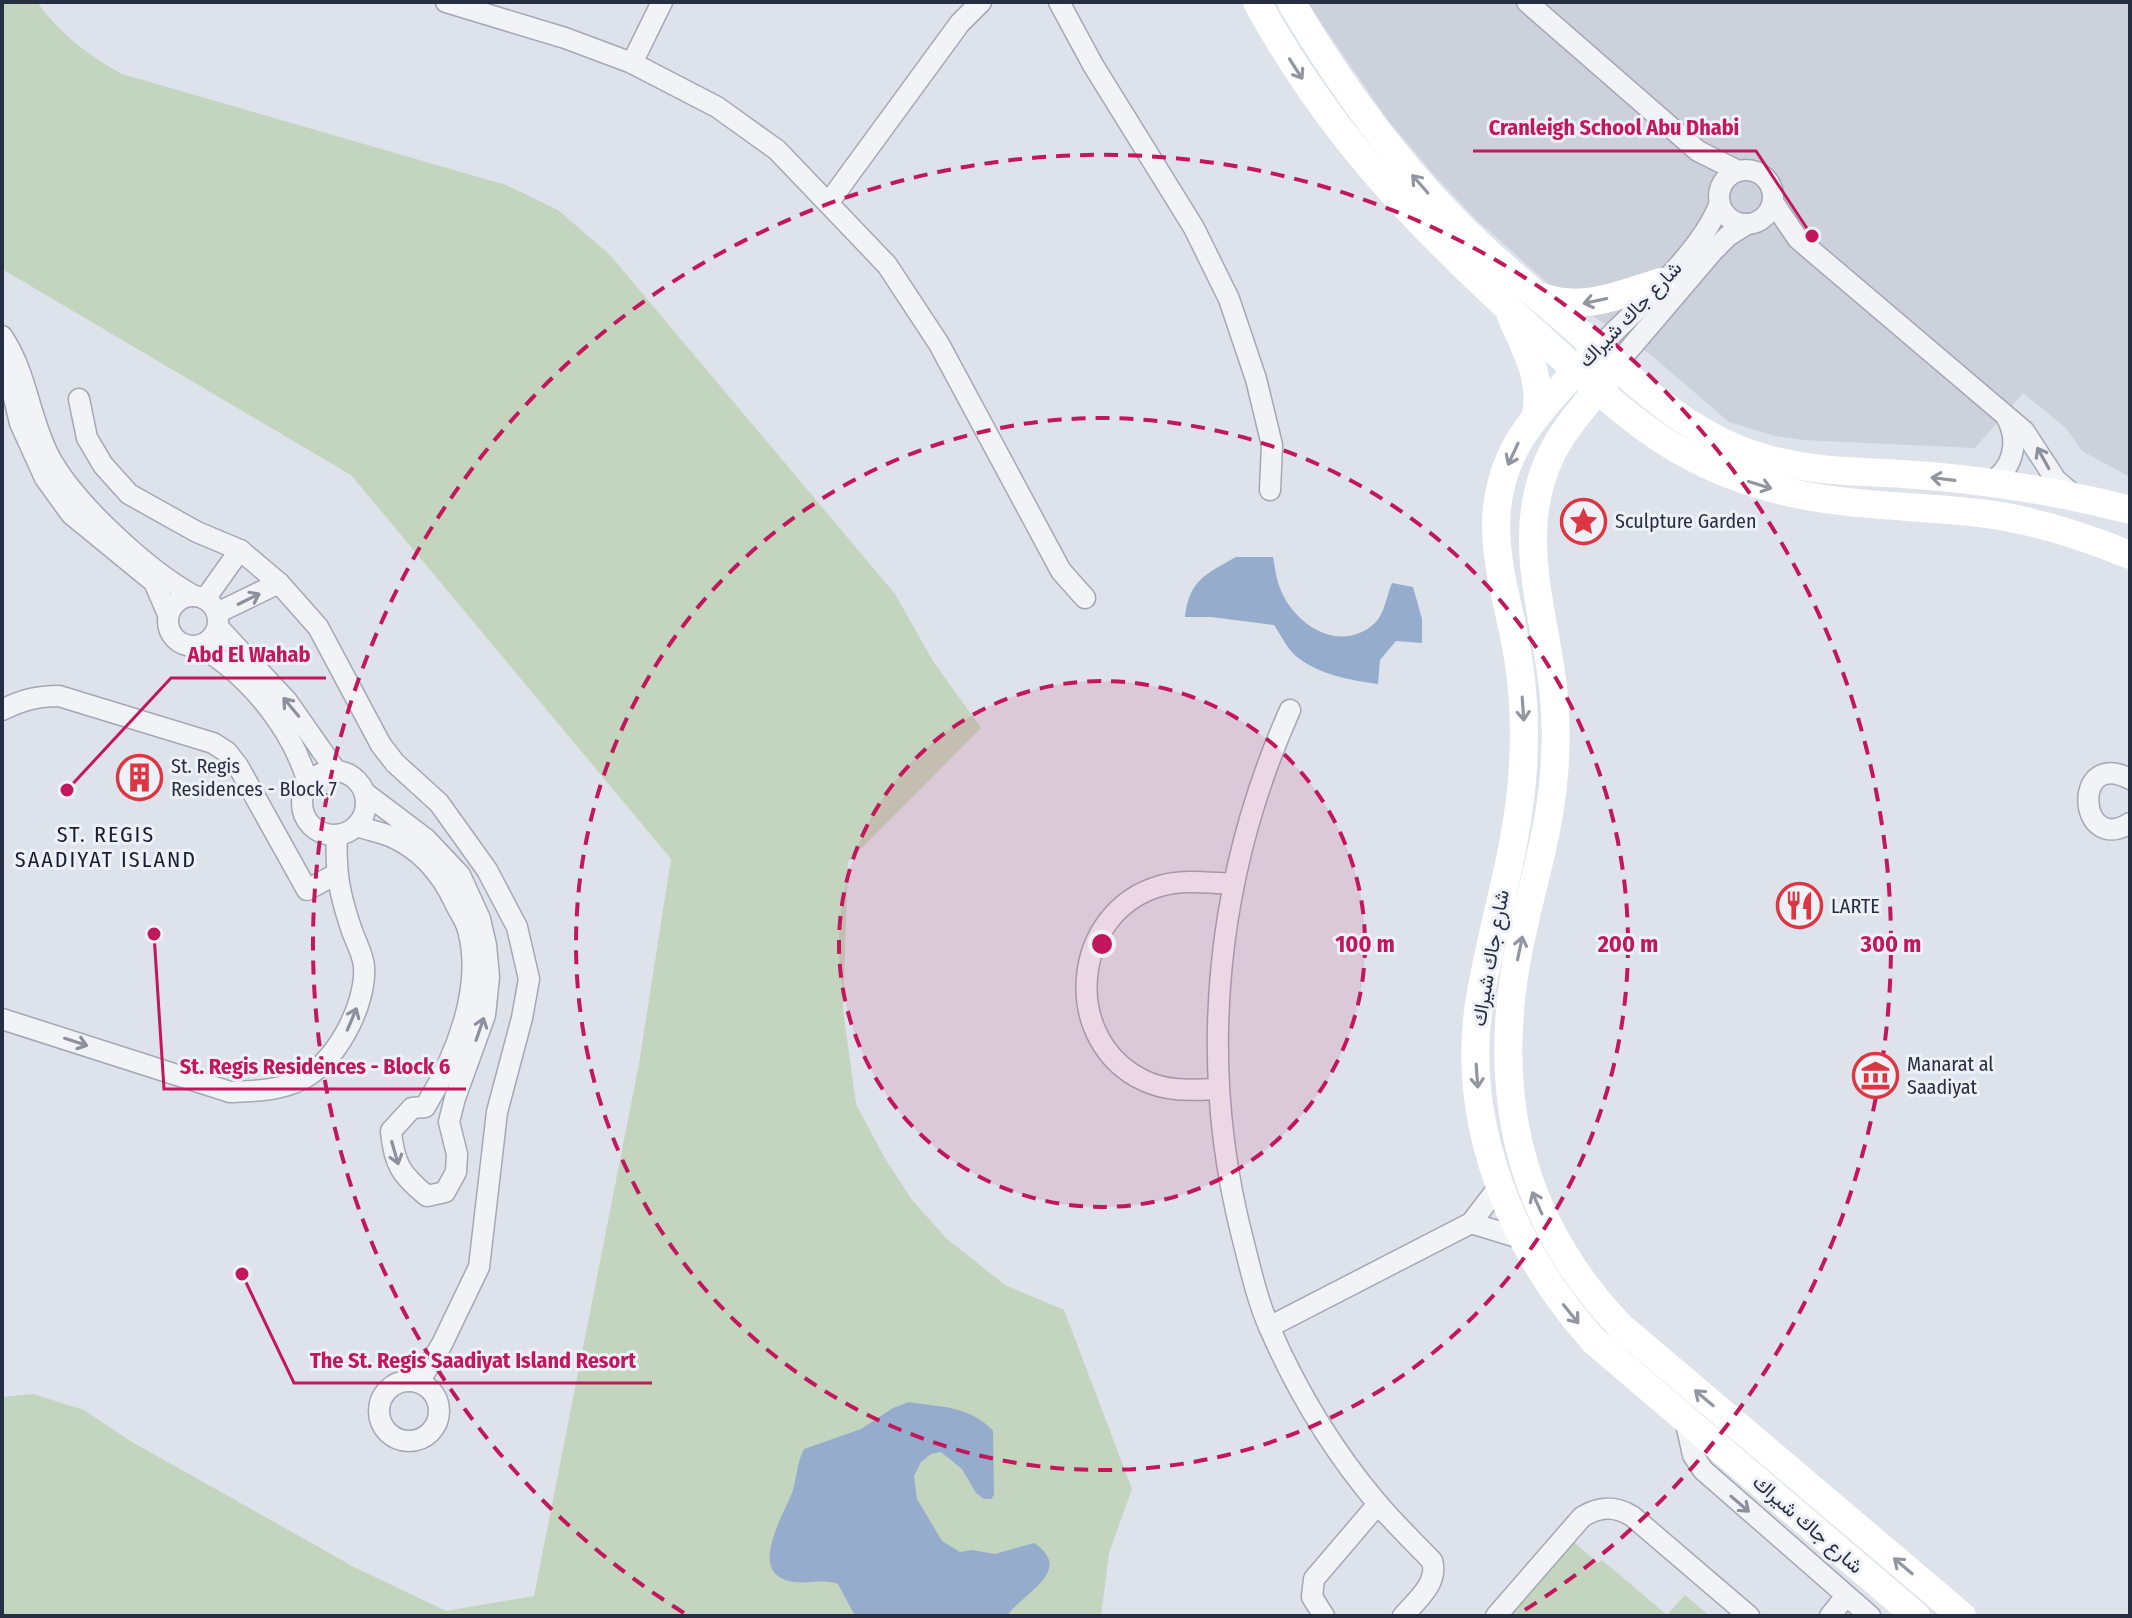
<svg xmlns="http://www.w3.org/2000/svg" width="2132" height="1618" font-family="'Fira Sans Condensed',Vazirmatn,sans-serif">
  <rect width="100%" height="100%" fill="#dee2ea"/>
  <path fill="#ccd1dc" d="M1307,2h823v475l-48,-26 -16,-23 -43,-35 -48,55 -172,-8 -28,-4 -46,-14 -78,-67 -90,-60 -84,-75 -42,-44 -48,-57z"/>
  <g fill="#c3d4bf">
    <path d="M2,2h35c23,32 51,53 85,72l384,111 52,25 52,45 285,339 38,67 48,67 -133,134 -5,148 13,94 28,53 28,43 35,39 58,46 59,25 68,179 -23,64 -8,63h-1099v-219l31,-3 51,16 48,32 222,125 92,44 88,-15 105,-532 32,-205 -320,-384 -349,-206z"/>
    <path d="M1567,1536l31,27 4,-3 65,55 18,-20 25,21h-214z"/>
  </g>
  <g fill="#96accd">
    <path d="M1236,557h37c2,10 3,21 7,31 14,37 60,67 95,35 9,-8 12,-28 17,-40l21,4 9,32v24l-26,-2 -16,19 -2,24c-28,-4 -58,-9 -81,-27 -9,-7 -16,-22 -23,-32l-63,-8h-26c4,-37 21,-43 51,-60z"/>
    <path d="M909,1402c31,5 62,4 84,29l1,64 -3,4h-7l-8,-6 -14,-24 -21,-17 -10,2 -10,8 -7,14 3,23 25,42 18,11 12,-2 23,4 39,-11c42,28 -13,51 -27,73h-152l-17,-32c-20,-7 -42,5 -60,-8 -23,-17 8,-65 15,-86 4,-14 4,-28 11,-41l57,-20 32,-21z"/>
  </g>
  <g fill="none" stroke-linecap="round" stroke-linejoin="round">
    <defs>
      <g id="street">
        <path d="M446,2l119,36 67,25 85,44 60,43 110,115 52,79 122,227 24,27"/>
        <path d="M1059,2l34,63 101,163 35,71 27,80 16,66 -2,45"/>
        <path d="M1527,2l171,149 38,19"/>
        <path d="M632,63l30,-61"/>
        <circle cx="1746" cy="197" r="27"/>
        <path d="M829,202l131,-179 21,-21"/>
        <path d="M1773,202l25,37 226,192 32,49 19,16"/>
        <path d="M2,336c25,37 27,81 47,120 25,47 98,114 145,140"/>
        <path d="M1597,349c37,-38 104,-96 122,-144"/>
        <path d="M2,365l9,20 9,38 25,55 26,36 83,68 13,30"/>
        <path d="M1616,365l97,-114 15,-15 19,-12"/>
        <path d="M79,399l8,39 16,27 26,29 68,38 43,18 39,33 39,44 63,118 14,18 44,40 48,67 30,57 12,52 -7,39 -25,94 -18,155 -37,77 -23,38"/>
        <path d="M1988,484c25,-14 32,-41 19,-66"/>
        <circle cx="193" cy="621" r="25"/>
        <path d="M205,599l35,-49"/>
        <path d="M217,613l62,-30"/>
        <path d="M218,627l69,74 49,70"/>
        <path d="M199,646c50,29 93,82 109,137"/>
        <path d="M2,710c20,-10 35,-14 57,-14l154,47 14,9 11,14 69,124 29,-16"/>
        <path d="M1290,710c-74,166 -93,349 -48,526 8,31 15,64 28,93 27,62 64,123 108,175 17,20 36,38 54,57 7,22 -16,40 -29,55"/>
        <circle cx="334" cy="803" r="32"/>
        <path d="M2130,779c-59,-31 -52,77 0,44"/>
        <path d="M357,826c11,4 24,6 35,11 29,13 50,38 63,66 4,9 11,18 13,27 16,58 -13,128 -43,177l-13,1 -21,23c3,33 10,44 36,65l18,-4 11,-20 1,-18 -8,-32 6,-24 30,-83 4,-38 -3,-32 -6,-26 -20,-44 -34,-36 -61,-46"/>
        <path d="M2,1019l228,73c24,-1 44,-1 66,-10 38,-14 71,-77 68,-116 -1,-11 -8,-24 -12,-35 -12,-35 -17,-58 -15,-96"/>
        <path d="M1218,1089c-26,1 -49,3 -73,-8 -85,-39 -75,-169 15,-195 24,-7 49,-3 73,-2"/>
        <path d="M1471,1223l52,16"/>
        <path d="M1269,1327l202,-104 29,-38"/>
        <circle cx="409" cy="1411" r="30"/>
        <path d="M1685,1419l8,36 10,15 167,146"/>
        <path d="M1324,1616l-12,-19 2,-18 64,-75"/>
        <path d="M1496,1616l86,-99c18,-11 33,-11 50,-1l117,100"/>
        <path d="M1830,1616l16,-20"/>
      </g>
    </defs>
    <use href="#street" stroke="#a3a8b4" stroke-width="23"/>
    <use href="#street" stroke="#f2f3f7" stroke-width="20"/>
    <g stroke="#fff" stroke-width="28">
      <path d="M1257,2c72,133 163,226 274,327 81,73 134,132 244,160 67,18 136,16 204,24 53,6 102,22 151,42"/>
      <path d="M1291,2c47,80 102,156 167,222 38,39 82,73 122,109 54,50 112,105 184,125 50,14 89,13 139,16 75,5 154,17 227,36"/>
      <path d="M1542,297c42,15 79,-3 119,-15"/>
      <path d="M1511,316c14,33 34,65 24,102"/>
      <path d="M1597,349c-27,29 -57,58 -78,92 -45,78 -12,143 0,223 5,34 6,68 4,102 -4,79 -30,155 -43,232 -21,124 32,252 114,343l322,275"/>
      <path d="M1616,365c-20,30 -48,56 -64,88 -36,73 -12,144 -1,219 5,34 6,68 3,102 -5,69 -30,134 -40,202 -20,135 12,251 106,350l342,290"/>
    </g>
  </g>
  <defs><path id="oneway-shaft" d="M-6 0H5M1.5-3L5.5 0L1.5 3" fill="none" stroke-width="1.6" stroke-linecap="round" stroke-linejoin="round" transform="scale(2)"/></defs>
  <g stroke="#9296a0">
    <use href="#oneway-shaft" transform="translate(1296 69) rotate(57)"/>
    <use href="#oneway-shaft" transform="translate(1420 184) rotate(-131)"/>
    <use href="#oneway-shaft" transform="translate(1595 301) rotate(168)"/>
    <use href="#oneway-shaft" transform="translate(1513 454) rotate(115)"/>
    <use href="#oneway-shaft" transform="translate(1943 479) rotate(-173)"/>
    <use href="#oneway-shaft" transform="translate(1760 485) rotate(17)"/>
    <use href="#oneway-shaft" transform="translate(1523 709) rotate(86)"/>
    <use href="#oneway-shaft" transform="translate(1520 948) rotate(-78)"/>
    <use href="#oneway-shaft" transform="translate(1477 1076) rotate(86)"/>
    <use href="#oneway-shaft" transform="translate(1537 1203) rotate(-114)"/>
    <use href="#oneway-shaft" transform="translate(1571 1314) rotate(51)"/>
    <use href="#oneway-shaft" transform="translate(1704 1398) rotate(-140)"/>
    <use href="#oneway-shaft" transform="translate(1903 1566) rotate(-140)"/>
  </g>
  <g stroke="#8c909c">
    <use href="#oneway-shaft" transform="translate(2043 458) rotate(-119)"/>
    <use href="#oneway-shaft" transform="translate(249 599) rotate(-26)"/>
    <use href="#oneway-shaft" transform="translate(291 707) rotate(-130)"/>
    <use href="#oneway-shaft" transform="translate(352 1019) rotate(-67)"/>
    <use href="#oneway-shaft" transform="translate(480 1029) rotate(-71)"/>
    <use href="#oneway-shaft" transform="translate(76 1042) rotate(18)"/>
    <use href="#oneway-shaft" transform="translate(395 1153) rotate(74)"/>
    <use href="#oneway-shaft" transform="translate(1740 1504) rotate(41)"/>
  </g>
  <circle cx="1102" cy="944" r="263" fill="#c2185b" fill-opacity=".12"/>
  <g fill="none" stroke="#c2185b" stroke-width="4" stroke-dasharray="14 10">
    <circle cx="1102" cy="944" r="263"/>
    <circle cx="1102" cy="944" r="526"/>
    <path d="M684 1613A789 789 0 1 1 1520 1613"/>
  </g>
  <defs>
    <symbol id="sight-ring" viewBox="-11 -11 22 22"><circle r="9.5" fill="#eef1f7" stroke="#dc3643" stroke-width="1.5"/><path d="M0-6L1.8-2.2L6-1.7L2.9 1.2L3.7 5.4L0 3.3L-3.7 5.4L-2.9 1.2L-6-1.7L-1.8-2.2Z" fill="#dc3643"/></symbol>
    <symbol id="building-ring" viewBox="-11 -11 22 22"><circle r="9.5" fill="#eef1f7" stroke="#dc3643" stroke-width="1.5"/><path d="M-4-6H4V6H1V3H-1V6H-4ZM-2.5-4.3h1.7v1.8h-1.7ZM.8-4.3h1.7v1.8H.8ZM-2.5-1h1.7V.8h-1.7ZM.8-1h1.7V.8H.8Z" fill="#dc3643"/></symbol>
    <symbol id="restaurant-ring" viewBox="-11 -11 22 22"><circle r="9.5" fill="#eef1f7" stroke="#dc3643" stroke-width="1.5"/><path d="M-5-6h1v4h1v-4h1v4h1v-4h1v5L-1.5 .5V6h-2V.5L-5-1ZM5-6V6H3V1.5H1.5Q1.5-4 5-6Z" fill="#dc3643"/></symbol>
    <symbol id="museum-ring" viewBox="-11 -11 22 22"><circle r="9.5" fill="#eef1f7" stroke="#dc3643" stroke-width="1.5"/><path d="M0-6L6-3V-2H-6V-3ZM-5-1h2V3h-2ZM-1-1h2V3h-2ZM3-1h2V3H3ZM-6 4H6V6H-6Z" fill="#dc3643"/></symbol>
  </defs>
  <g fill-rule="evenodd">
    <use href="#sight-ring" x="1558" y="496" width="51" height="51"/>
    <use href="#building-ring" x="114" y="752" width="51" height="51"/>
    <use href="#restaurant-ring" x="1774" y="880" width="51" height="51"/>
    <use href="#museum-ring" x="1850" y="1050" width="51" height="51"/>
  </g>
  <g text-anchor="middle" stroke-width="6" stroke-linejoin="round" paint-order="stroke">
    <g font-size="20" fill="#262e42" stroke="#eef1f7">
      <text transform="translate(1630 314) rotate(-46)" y="7">شارع جاك شيراك</text>
      <text transform="translate(1490 958) rotate(-80)" y="7">شارع جاك شيراك</text>
      <text transform="translate(1808 1524) rotate(41)" y="7">شارع جاك شيراك</text>
    </g>
    <g font-size="20" fill="#262e42" stroke="#eef1f7" text-anchor="start">
      <text x="1615" y="528">Sculpture Garden</text>
      <text x="171" y="773">St. Regis<tspan x="171" dy="23">Residences - Block 7</tspan></text>
      <text x="1831" y="913">LARTE</text>
      <text x="1907" y="1071">Manarat al<tspan x="1907" dy="23">Saadiyat</tspan></text>
    </g>
    <g font-size="22" letter-spacing="2" fill="#181f33" stroke="#eef1f7">
      <text x="106" y="842">ST. REGIS<tspan x="106" dy="25">SAADIYAT ISLAND</tspan></text>
    </g>
  </g>
  <circle cx="1102" cy="944" r="12" fill="#c2185b" stroke="#eef1f7" stroke-width="4"/>
  <g font-size="24" text-anchor="middle" font-weight="bold" fill="#c2185b" stroke="#eef1f7" stroke-width="6" stroke-linejoin="round" paint-order="stroke">
    <text x="1365" y="952">100 m</text>
    <text x="1628" y="952">200 m</text>
    <text x="1891" y="952">300 m</text>
  </g>
  <path fill="none" stroke="#c2185b" stroke-width="3" d="M1812 236L1756 151H1473M67 790L171 678H326M154 934L164 1089H466M242 1274L294 1383H652"/>
  <g fill="#c2185b" stroke="#eef1f7" stroke-width="3">
    <circle cx="1812" cy="236" r="8"/>
    <circle cx="67" cy="790" r="8"/>
    <circle cx="154" cy="934" r="8"/>
    <circle cx="242" cy="1274" r="8"/>
  </g>
  <g font-size="22" text-anchor="middle" font-weight="bold" fill="#c2185b" stroke="#eef1f7" stroke-width="6" stroke-linejoin="round" paint-order="stroke">
    <text x="1614" y="135">Cranleigh School Abu Dhabi</text>
    <text x="249" y="662">Abd El Wahab</text>
    <text x="315" y="1074">St. Regis Residences - Block 6</text>
    <text x="473" y="1368">The St. Regis Saadiyat Island Resort</text>
  </g>
  <rect width="2132" height="1618" fill="none" stroke="#262e42" stroke-width="8"/>
</svg>
